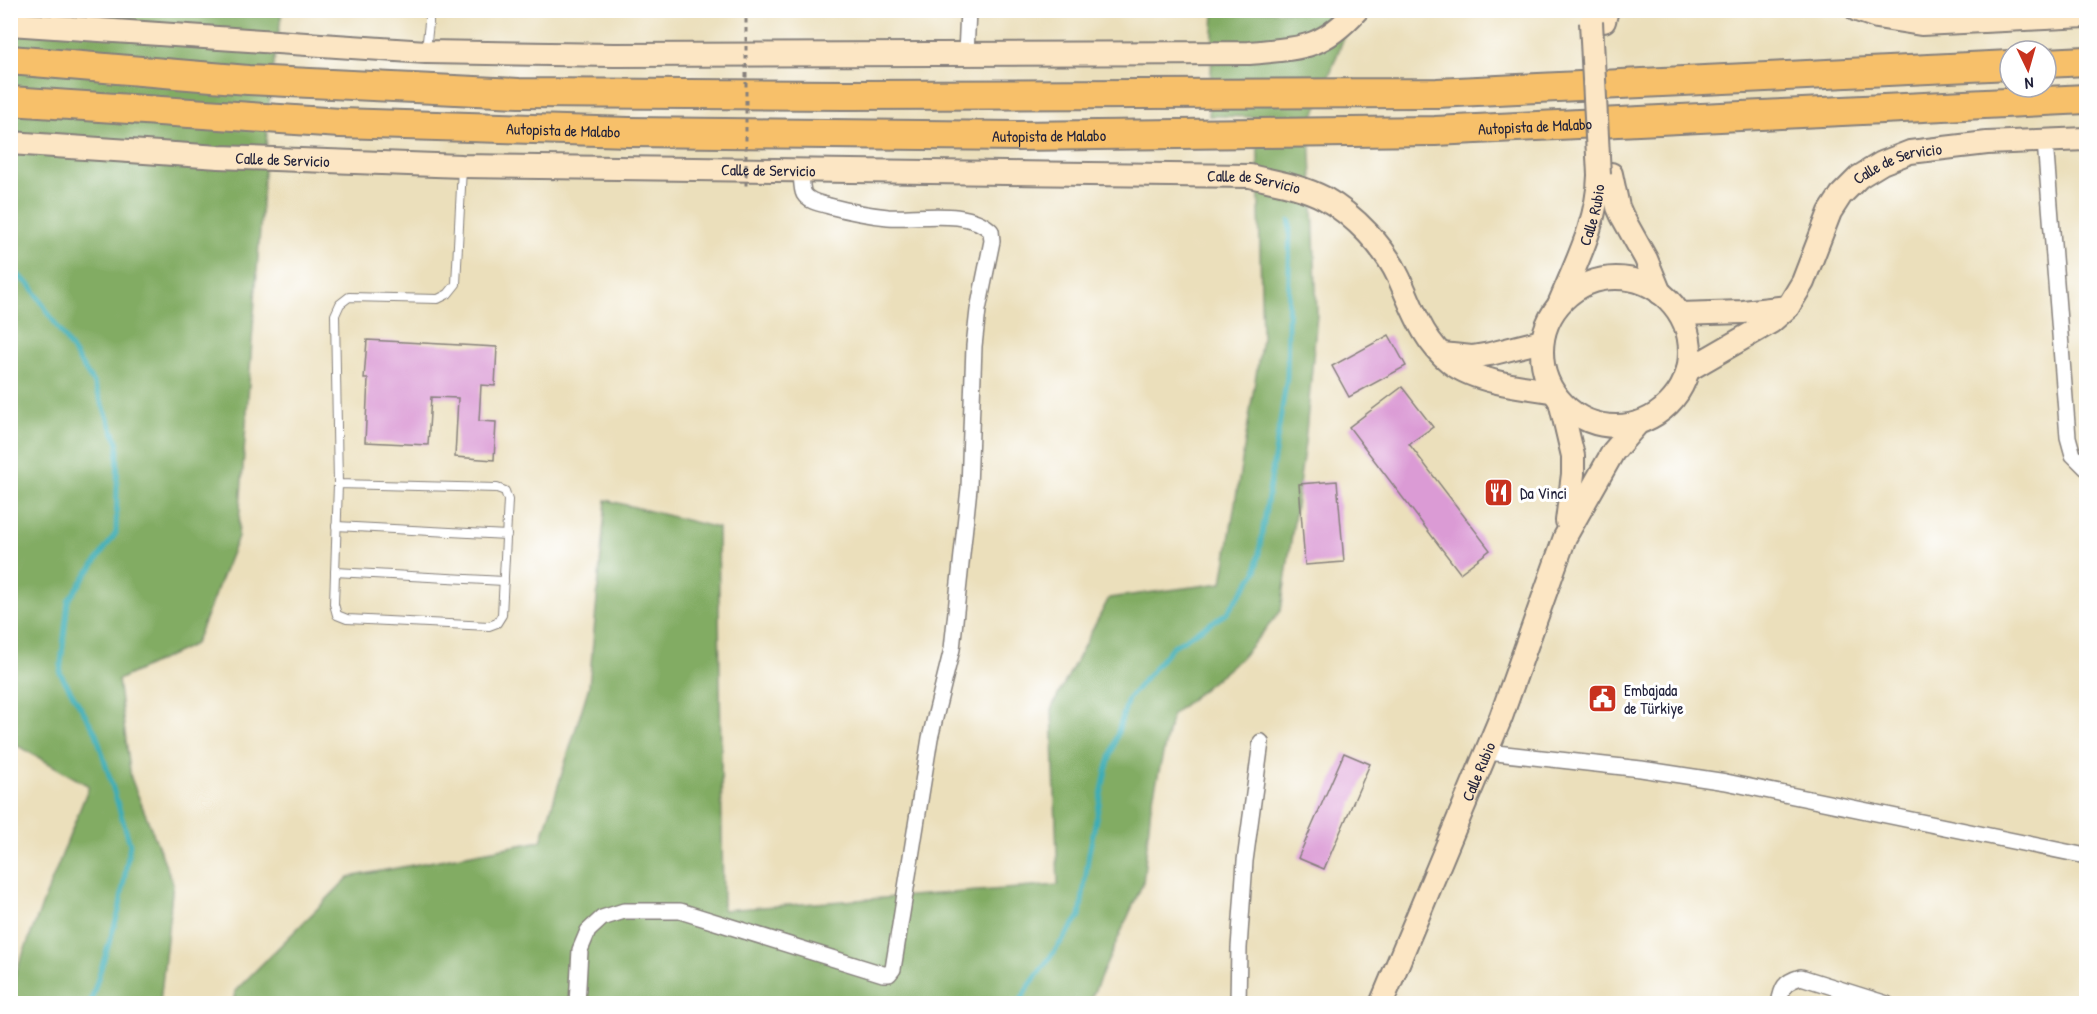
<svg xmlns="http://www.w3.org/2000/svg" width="2097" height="1014" font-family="'Patrick Hand',sans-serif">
  <rect width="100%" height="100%" fill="#fff"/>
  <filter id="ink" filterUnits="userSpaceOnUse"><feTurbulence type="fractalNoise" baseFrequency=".0167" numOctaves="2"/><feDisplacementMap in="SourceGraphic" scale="12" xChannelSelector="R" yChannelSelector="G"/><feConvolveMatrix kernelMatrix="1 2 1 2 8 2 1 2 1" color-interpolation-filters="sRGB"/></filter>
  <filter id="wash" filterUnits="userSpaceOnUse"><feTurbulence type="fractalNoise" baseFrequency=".008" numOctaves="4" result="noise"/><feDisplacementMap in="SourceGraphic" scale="24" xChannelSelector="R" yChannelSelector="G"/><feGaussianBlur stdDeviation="1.35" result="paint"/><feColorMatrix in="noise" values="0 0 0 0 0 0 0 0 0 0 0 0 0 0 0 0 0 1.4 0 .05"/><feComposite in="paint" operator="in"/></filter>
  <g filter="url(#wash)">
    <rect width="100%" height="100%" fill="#ebdfbb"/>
    <g fill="#82ac64" stroke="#526750" stroke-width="1.5">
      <path d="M11,11h271l-12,79 -32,447 -43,107 -77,36 13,98 42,105 -13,120h-149l-1,-16 79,-201 -78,-44z"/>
      <path d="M1214,11h140l-44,115 7,189 -12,128 -24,168 -39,46 -70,58 -21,91 -8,77 -54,120 -856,1 2,-13 114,-114 192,-36 48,-155 17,-186 112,28 5,382 335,-25 -6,-178 57,-109 113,-15 40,-245 -5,-221 -48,-1z"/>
    </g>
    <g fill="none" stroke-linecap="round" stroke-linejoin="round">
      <g stroke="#3cadb6" stroke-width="5">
        <path d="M10,268l21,18 63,98 24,59 -2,90 -48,68 -8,72 36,60 34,111 -11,67 -29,93"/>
        <path d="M1019,1004l8,-15 53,-73 9,-63 17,-82 22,-72 44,-52 55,-34 29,-41 31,-195 3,-156"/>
      </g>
    </g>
    <g id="blocks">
      <g fill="#db9bd5">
        <path d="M1389,335l17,31 -57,31 -17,-31z"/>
        <path d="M367,340l130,7 -2,39 -14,-1 -2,36 17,1 -2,38 -39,-3 3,-59 -27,-1 -3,48 -63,-3 3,-63h-4z"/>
        <path d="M1402,387l31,40 -24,17 81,106 -30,23 -111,-146z"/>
        <path d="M1337,481l7,81 -39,3 -6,-81z"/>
        <path d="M1344,753l26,11 -46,105 -26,-11z"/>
      </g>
    </g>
  </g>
  <g filter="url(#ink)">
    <use href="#blocks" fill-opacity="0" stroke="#86807b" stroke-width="1.5"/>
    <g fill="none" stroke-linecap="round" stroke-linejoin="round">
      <defs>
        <g id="lane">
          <path d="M426,50l3,-27v-13"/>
          <path d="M338,484l159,4 8,3 3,9 -6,115 -5,8 -8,3 -142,-7 -10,-4 -3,-11 4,-120 -3,-169 5,-11 9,-7 89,2 10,-5 8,-10 6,-116"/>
          <path d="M336,526l171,9"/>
          <path d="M335,572l169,9"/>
        </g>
        <g id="street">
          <path d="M966,54l2,-44"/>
          <path d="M2045,141l23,296 5,18 13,13"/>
          <path d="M1487,752l154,17 85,13 360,74"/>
          <path d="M577,1004l3,-54 8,-19 14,-13 22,-7h56l203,63h6l4,-5 37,-231 22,-89 17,-161 5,-142 4,-36 14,-69 -1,-10c-23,-23 -73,-12 -103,-14 -21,-2 -40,-6 -59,-11 -9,-3 -20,-4 -25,-12 -3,-6 -2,-16 -3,-23"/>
          <path d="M1238,1004l1,-56 6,-87 16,-119"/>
          <path d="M1779,1004c3,-17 5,-22 22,-27l86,27"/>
        </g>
        <g id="secondary">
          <path d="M1857,10l20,7 44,7 165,-8"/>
          <path d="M1604,21l3,-11"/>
          <path d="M10,24l416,28 188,3 635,-2c51,-5 72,-3 108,-43"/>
          <path id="s1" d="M10,143l209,14 243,9 788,10c24,6 52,10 74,22 30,17 61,49 75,80 14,31 24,63 52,85 25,19 71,24 101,28"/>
          <path d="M1611,174l7,33 4,9 24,43 14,34"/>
          <circle cx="1616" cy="352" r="74"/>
          <path id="s2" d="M1560,302c17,-41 38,-82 39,-127"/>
          <path d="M1680,314l63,-2 45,-5"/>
          <path d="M1442,354l30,3 18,-3 52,-13"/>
          <path id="s3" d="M1688,370l83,-48 17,-15 15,-25 27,-70 11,-17 18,-18 23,-14 28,-11 77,-9 99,-4"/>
          <path d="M1560,401l13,55v18l-6,47"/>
          <path id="s4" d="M1381,1004l120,-287 64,-180 48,-85 25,-29"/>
        </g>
        <g id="highway">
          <path d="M10,60l238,20 271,13 327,2 591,-2 573,-28"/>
          <path d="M2046,63l40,-2"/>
          <path id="s5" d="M10,101l330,22 289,9 388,4 418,-5 651,-32"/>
        </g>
      </defs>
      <use href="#lane" stroke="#86807b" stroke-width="10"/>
      <use href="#street" stroke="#86807b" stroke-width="18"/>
      <use href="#secondary" stroke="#86807b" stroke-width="26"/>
      <use href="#highway" stroke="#86807b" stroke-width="32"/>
      <use href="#lane" stroke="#fff" stroke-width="8"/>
      <use href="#street" stroke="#fff" stroke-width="15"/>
      <use href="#secondary" stroke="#fce6c4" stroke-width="22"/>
      <use href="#highway" stroke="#f7c06b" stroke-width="28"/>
      <defs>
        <path id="secondary-bridge" d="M1591,22l8,153"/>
      </defs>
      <use href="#secondary-bridge" stroke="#86807b" stroke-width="26" stroke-linecap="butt"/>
      <path stroke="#86807b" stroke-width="3" stroke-dasharray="4.5 4.5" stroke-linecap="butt" d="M746,10v180"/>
      <use href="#secondary-bridge" stroke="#fce6c4" stroke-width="22"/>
    </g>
  </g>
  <defs>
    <symbol id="restaurant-square" viewBox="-11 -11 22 22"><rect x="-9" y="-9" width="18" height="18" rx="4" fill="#c8321e" stroke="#fff"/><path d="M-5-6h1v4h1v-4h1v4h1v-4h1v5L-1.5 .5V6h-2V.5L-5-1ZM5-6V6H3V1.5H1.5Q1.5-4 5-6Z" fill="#fff"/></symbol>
    <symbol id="civic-square" viewBox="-11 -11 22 22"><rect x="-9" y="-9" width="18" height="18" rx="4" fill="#c8321e" stroke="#fff"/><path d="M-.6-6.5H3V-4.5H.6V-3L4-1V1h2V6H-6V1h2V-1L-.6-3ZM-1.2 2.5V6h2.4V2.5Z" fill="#fff"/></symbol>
  </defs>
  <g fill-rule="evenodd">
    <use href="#restaurant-square" x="1482" y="476" width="33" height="33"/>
    <use href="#civic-square" x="1586" y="682" width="33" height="33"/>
  </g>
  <g text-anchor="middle" stroke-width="6" stroke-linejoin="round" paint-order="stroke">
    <g font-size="16" fill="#22223b" stroke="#fff">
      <text dy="6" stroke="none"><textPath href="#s5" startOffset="1526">Autopista de Malabo</textPath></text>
      <text dy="6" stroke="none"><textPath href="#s5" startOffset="554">Autopista de Malabo</textPath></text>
      <text dy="6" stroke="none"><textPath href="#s5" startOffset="1040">Autopista de Malabo</textPath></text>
      <text dy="6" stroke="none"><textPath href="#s1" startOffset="273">Calle de Servicio</textPath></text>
      <text dy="6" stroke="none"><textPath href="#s3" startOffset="310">Calle de Servicio</textPath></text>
      <text dy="6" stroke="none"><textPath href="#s1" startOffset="759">Calle de Servicio</textPath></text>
      <text dy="6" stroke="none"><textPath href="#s1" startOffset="1245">Calle de Servicio</textPath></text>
      <text dy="6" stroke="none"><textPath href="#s2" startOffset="93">Calle Rubio</textPath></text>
      <text dy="6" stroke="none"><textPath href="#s4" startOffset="252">Calle Rubio</textPath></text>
    </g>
    <g font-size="16" fill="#22223b" stroke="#fff" text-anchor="start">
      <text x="1520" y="499">Da Vinci</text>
      <text x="1624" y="696">Embajada<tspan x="1624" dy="18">de Türkiye</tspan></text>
    </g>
  </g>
  <rect width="2097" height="1014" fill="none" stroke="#fff" stroke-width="36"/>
  <g transform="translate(2028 69) rotate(175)"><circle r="28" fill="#ffffff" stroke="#a7a7b1" stroke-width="1.5"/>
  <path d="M0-4.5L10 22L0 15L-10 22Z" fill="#c8321e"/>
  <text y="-9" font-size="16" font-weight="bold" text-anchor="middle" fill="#22223b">N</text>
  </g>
</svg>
